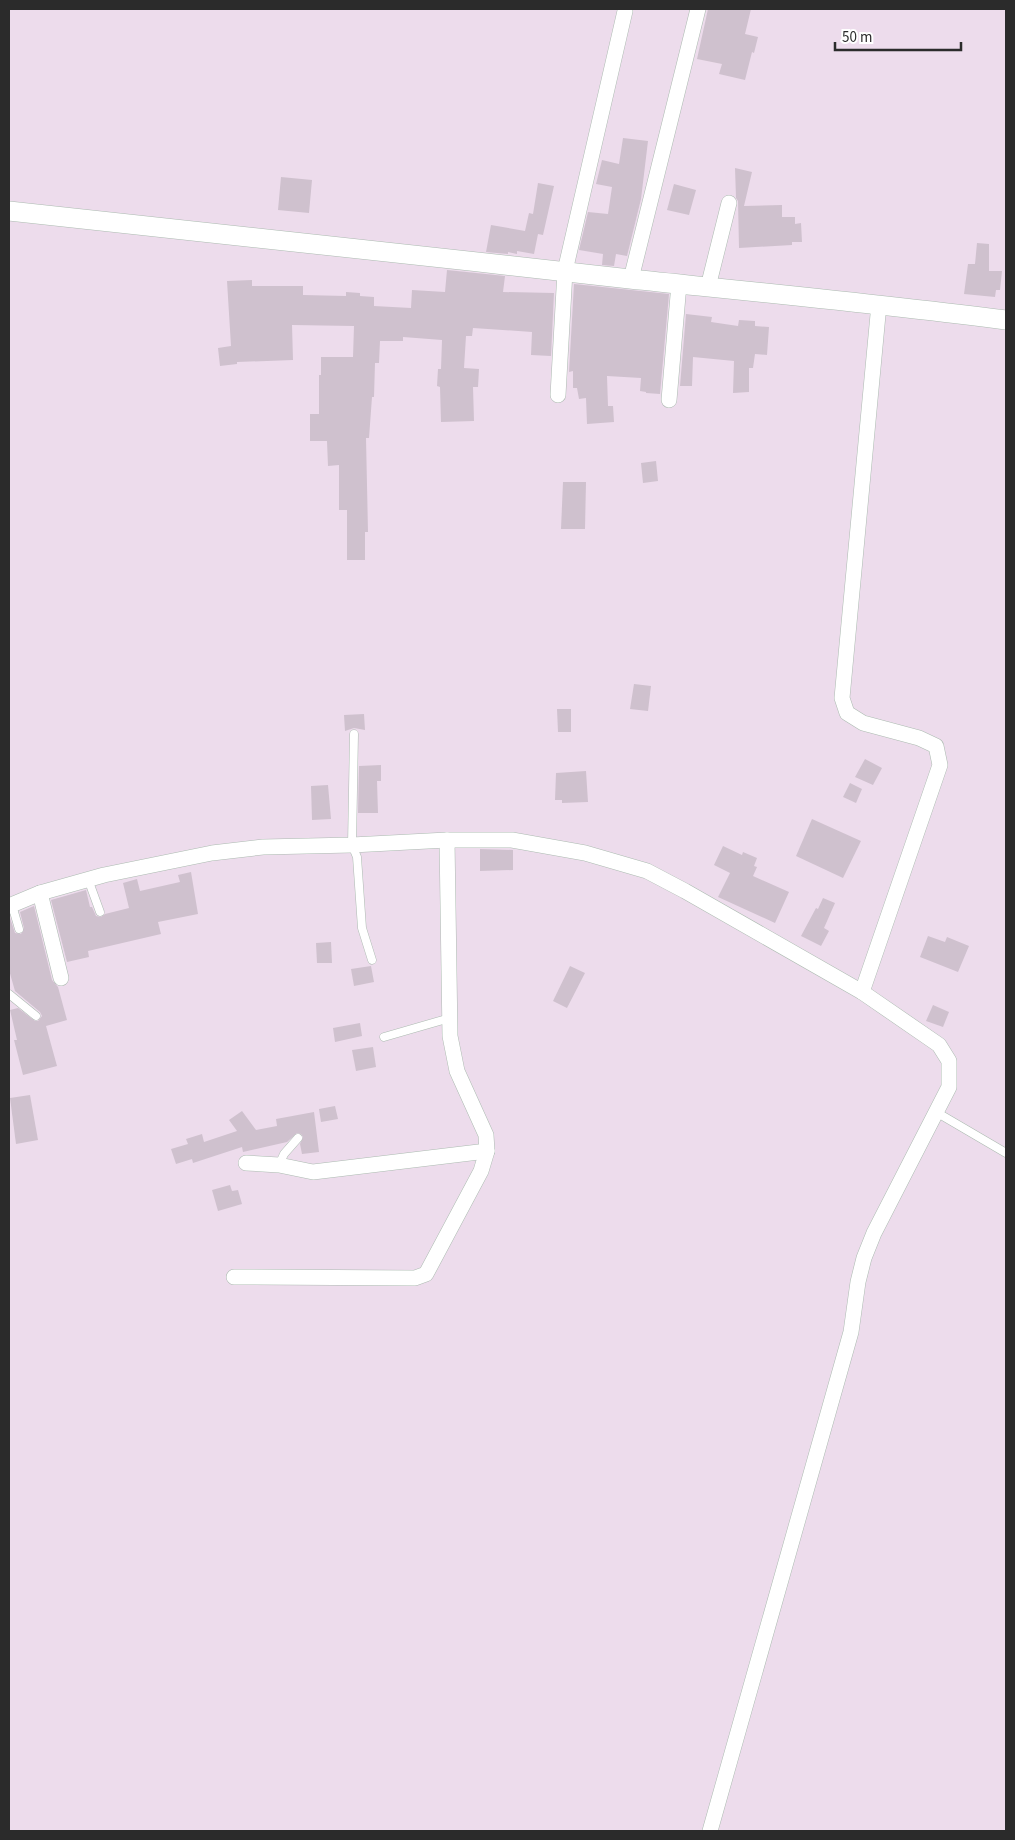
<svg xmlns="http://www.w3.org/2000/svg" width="1015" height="1840" font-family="'Source Sans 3',sans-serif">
  <rect width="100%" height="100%" fill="#eddcec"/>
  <g fill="#cfc1ce">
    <path d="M708,9h43l-6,25 13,3 -4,16 -2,-1 -7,28 -26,-6 3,-10 -25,-5z"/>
    <path d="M623,138l25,3 -7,58 -14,57 -11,-2 -2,12 -12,-1 1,-11 -24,-4 9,-38 20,2 4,-27 -16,-3 6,-24 17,4z"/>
    <path d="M735,168l17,4 -8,34 38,-1v12h13v7l6,-1 1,19h-10v3l-53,3 -1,-47 -2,-3z"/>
    <path d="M281,177l31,3 -3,33 -31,-3z"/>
    <path d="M538,183l16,3 -11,49 -5,-1 -4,20 -17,-3v3l-9,-2v2l-22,-2 5,-27 34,6 4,-18 4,1z"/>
    <path d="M674,184l22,6 -7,25 -22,-5z"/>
    <path d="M977,243l12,1v27h13l-2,19h-4l-1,7 -31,-3 4,-30h7z"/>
    <path d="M447,270l58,6 -2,16 51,1 -3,63 -20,-1 1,-23 -59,-4 -1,8h-6l-2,32 15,1 -1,18h-5l1,34 -33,1 -1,-35 -3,-1 1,-17h3l1,-29 -39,-3v4h-23l-1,22h-4l-1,34h-2l-3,41h-3l2,94h-3v28h-18v-50h-8v-45l-11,1 -1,-25h-17v-27h9v-39h2v-18h32l1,-31 -62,-1 1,35 -56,2v2l-17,2 -2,-18 13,-2 -4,-65 25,-1v6h51v9l43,1v-4l14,1v3l14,1v9l37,2 1,-18 33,2z"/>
    <path d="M574,284l95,10 -9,100 -14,-1v-1l-6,-1 1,-13 -34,-2 1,30h5l1,16 -27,2 -1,-26 -7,1 -2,-11h-4v-17l-4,1z"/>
    <path d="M686,314l26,3 -1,5 27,4 1,-6 16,1v5l14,1 -2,28 -12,-1 -2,14h-4v24l-16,1 1,-32 -41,-4 -1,29h-12z"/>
    <path d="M656,461l2,20 -15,2 -2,-20z"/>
    <path d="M563,482h23l-1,47h-24z"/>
    <path d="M634,684l17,2 -3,25 -18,-2z"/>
    <path d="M557,709h14v23h-13z"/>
    <path d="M364,714l1,16 -11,-2 -9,3 -1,-16z"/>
    <path d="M865,759l17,9 -9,17 -18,-8z"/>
    <path d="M381,765v16h-4l1,32h-20l1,-47z"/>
    <path d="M586,771l2,31 -26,1v-3h-7l1,-27z"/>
    <path d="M850,783l12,6 -6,14 -13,-6z"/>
    <path d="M328,785l3,34 -19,1 -1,-34z"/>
    <path d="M812,819l49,22 -18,37 -47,-22z"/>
    <path d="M723,846l19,9 1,-3 14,6 -3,8 3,1 -4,9 36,16 -14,31 -57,-26 12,-24 -16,-8z"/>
    <path d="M480,849l33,1v20l-33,1z"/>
    <path d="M191,872l7,42 -40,8 3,12 -73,17 1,6 -22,5 -16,-62 35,-10 4,17h2l4,9 5,1 4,-3 24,-6 -6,-25 14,-4 3,12 40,-9 -2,-7z"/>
    <path d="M823,898l12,5 -11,25 5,3 -8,15 -20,-10 15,-28 2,1z"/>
    <path d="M34,906l18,74 6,7 9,33 -21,6 11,40 -34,9 -9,-35h3l-7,-30 8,-2 17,13h3l4,-5 -2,-4 -25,-21 -6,-21v-55l6,18 6,1 3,-6 -4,-16z"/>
    <path d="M928,936l17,6 2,-5 22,9 -11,26 -38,-15z"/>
    <path d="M331,942l1,21h-15l-1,-20z"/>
    <path d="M371,966l3,16 -20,4 -3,-17z"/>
    <path d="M570,966l15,7 -18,35 -14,-7z"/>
    <path d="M933,1005l16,7 -6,15 -17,-6z"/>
    <path d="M360,1023l2,13 -27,6 -2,-14z"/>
    <path d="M373,1047l3,20 -20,4 -4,-21z"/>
    <path d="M30,1095l8,45 -22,4 -6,-46z"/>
    <path d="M335,1106l3,13 -17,3 -2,-13z"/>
    <path d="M242,1111l14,19 21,-4 -1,-7 38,-7 5,40 -17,2 -2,-10 3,-7 -2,-3 -4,-1 -10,9 -44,10 -1,-5 -49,16 -1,-4 -16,5 -5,-15 17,-5 -2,-5 16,-5 2,8 33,-11 -8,-11z"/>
    <path d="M230,1185l2,6 6,-1 4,14 -24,7 -6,-21z"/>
  </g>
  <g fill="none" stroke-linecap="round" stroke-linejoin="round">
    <defs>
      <g id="service">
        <path d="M354,734l-2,111 5,12 5,71 10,32"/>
        <path d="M88,879l12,33"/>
        <path d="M12,905l7,24"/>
        <path d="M9,994l27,22"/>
        <path d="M384,1037l66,-19"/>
        <path d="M936,1112l70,41"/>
        <path d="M279,1165l5,-11 14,-16"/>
      </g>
      <g id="minor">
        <path d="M631,279l67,-270"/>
        <path d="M708,287l21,-84"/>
        <path d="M558,395l7,-124 60,-260"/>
        <path d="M669,400l10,-116"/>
        <path d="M40,893l21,85"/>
        <path d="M9,906l31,-13 64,-18 108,-22 51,-6 89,-2 95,-5h65l73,13 62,18 38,20 177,101 77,53 10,16v26l-75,146 -10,25 -6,24 -7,50 -141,499"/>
        <path d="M862,992l78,-227 -4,-19 -17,-8 -56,-15 -16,-10 -5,-15 37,-394"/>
        <path d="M246,1163l33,2 34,7 174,-21"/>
        <path d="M234,1277l181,1 11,-4 55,-103 6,-20 -1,-16 -29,-64 -7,-35 -3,-196"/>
      </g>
      <path id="tertiary" d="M9,211c207,21 414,45 621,68 126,13 251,25 376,41"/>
    </defs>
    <use href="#service" stroke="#acbbb1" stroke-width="9"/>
    <use href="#minor" stroke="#acbbb1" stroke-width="16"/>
    <use href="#tertiary" stroke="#acbbb1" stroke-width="20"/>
    <use href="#service" stroke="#fff" stroke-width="8"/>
    <use href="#minor" stroke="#fff" stroke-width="15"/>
    <use href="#tertiary" stroke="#fff" stroke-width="19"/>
  </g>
  <rect width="1015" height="1840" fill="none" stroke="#2b2b2b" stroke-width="20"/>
  <path d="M835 42v8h126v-8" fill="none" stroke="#2b2b2b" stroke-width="2.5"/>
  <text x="842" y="42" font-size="15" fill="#2b2b2b" stroke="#ffffff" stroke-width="4" paint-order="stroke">50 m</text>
</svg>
